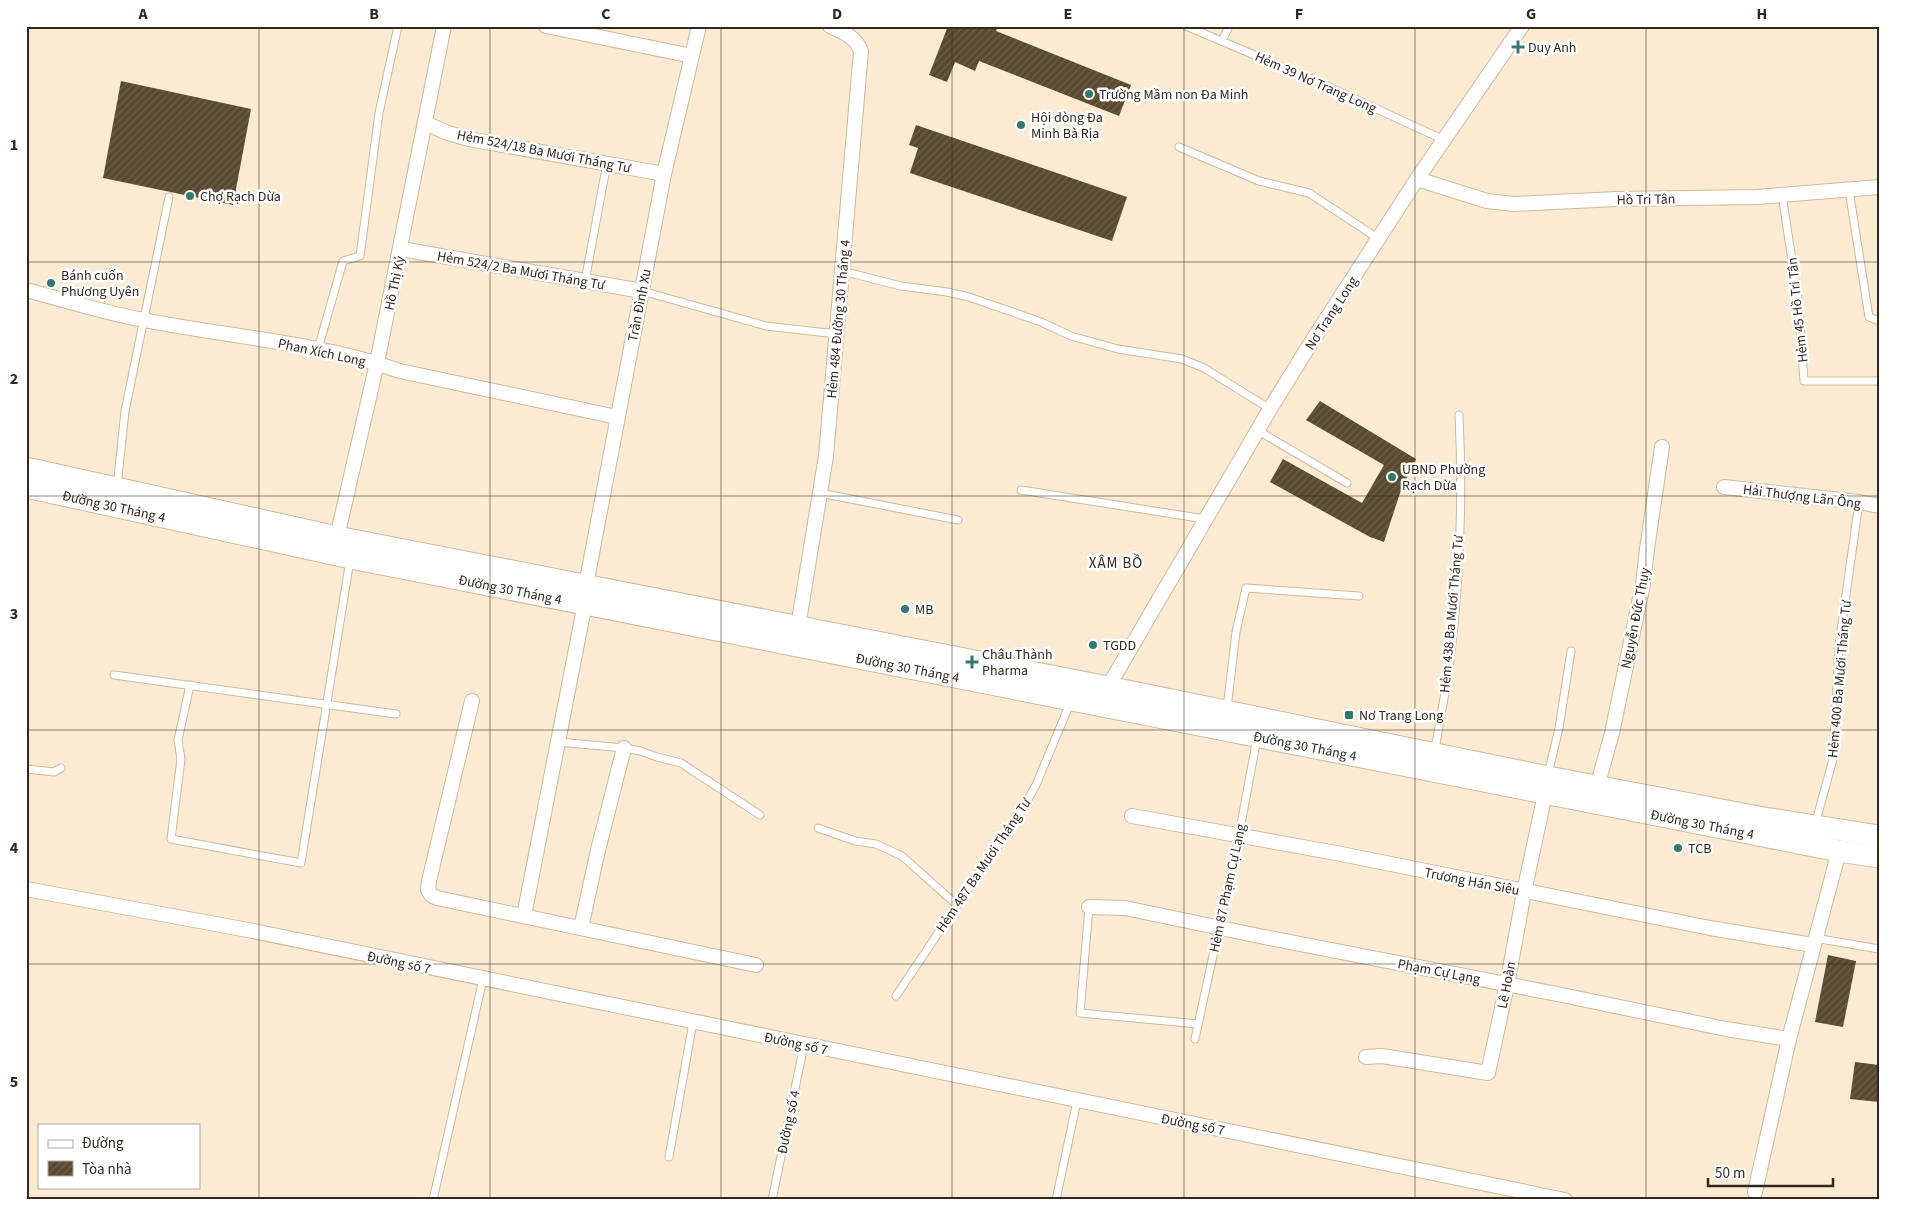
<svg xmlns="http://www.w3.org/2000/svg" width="1905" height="1226" font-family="'Source Sans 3',sans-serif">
  <defs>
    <pattern id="building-hatch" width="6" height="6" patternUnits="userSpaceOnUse" patternTransform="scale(1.25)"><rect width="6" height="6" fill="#59492f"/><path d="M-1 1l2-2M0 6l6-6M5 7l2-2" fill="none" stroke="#6e604b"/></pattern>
  </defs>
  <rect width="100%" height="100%" fill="#fdead3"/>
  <g fill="url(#building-hatch)">
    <path d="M948,26h50l-2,5 135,54 -12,31 -140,-55 -4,10 -20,-9 -8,20 -18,-7z"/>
    <path d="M121,81l130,28 -18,96 -130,-27z"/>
    <path d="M916,125l211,72 -15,44 -202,-68 8,-25 -9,-3z"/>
    <path d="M1320,401l96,58 -15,31 -17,52 -14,-5 -100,-55 13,-23 79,44 22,-38 -78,-45z"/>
    <path d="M1828,955l28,6 -13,66 -28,-5z"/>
    <path d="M1855,1062l24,3v37l-29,-3z"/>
  </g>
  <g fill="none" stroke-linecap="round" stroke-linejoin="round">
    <defs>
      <g id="lane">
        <path d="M1186,26l139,59 119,55"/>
        <path d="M1222,41l7,-15"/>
        <path d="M1179,147l80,34 50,12 70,46"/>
        <path d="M1849,190l20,127 10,4"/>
        <path d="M1782,195l16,104 6,82h75"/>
        <path d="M842,271l59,15 46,6 22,5 72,25 30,14 47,13 64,10 22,9 66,41"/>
        <path d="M585,281l22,-118"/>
        <path d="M642,291l124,35 71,8"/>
        <path d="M318,349l25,-88 17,-5 19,-143 19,-87"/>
        <path d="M1257,430l90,53"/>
        <path d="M117,487l8,-76 44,-214"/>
        <path d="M1021,490l184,29"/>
        <path d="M820,493l138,27"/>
        <path d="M114,675l282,39"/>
        <path d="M190,685l-12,55 3,19 -10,80 130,24 49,-303"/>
        <path d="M1227,708l9,-76 10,-44 113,8"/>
        <path d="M558,742l66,6 16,3 17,6 24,6 79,52"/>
        <path d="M1435,751c4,-28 10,-55 14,-83 11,-83 14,-169 10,-253"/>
        <path d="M26,769l28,3 7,-4"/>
        <path d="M1548,774l11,-46 12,-77"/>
        <path d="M1815,825l18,-66 6,-114 20,-143"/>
        <path d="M818,828l37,13 21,3 26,12 55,49"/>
        <path d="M1089,907l-9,106 118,11"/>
        <path d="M1815,938l64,11"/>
        <path d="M896,996l61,-91 60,-86 19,-34 35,-84"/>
        <path d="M1195,1039l44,-204 18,-97"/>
        <path d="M669,1157l24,-135"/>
        <path d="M433,1200l50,-221"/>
        <path d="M772,1200l32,-155"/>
        <path d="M1056,1200l21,-99"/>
      </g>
      <g id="street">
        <path d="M546,26l146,30"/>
        <path d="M425,123l23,10 21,6 195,35"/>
        <path d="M1417,179l70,22 27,3 103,-5 140,-2 122,-10"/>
        <path d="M401,249l241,42"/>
        <path d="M26,290c39,10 78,23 118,30 85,17 173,22 256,51l217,46"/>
        <path d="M1724,487l135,15 20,4"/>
        <path d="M337,537l40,-174 67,-337"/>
        <path d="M798,627l28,-171 35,-405c-5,-14 -18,-19 -31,-25"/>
        <path d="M1108,687l162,-278 37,-60 110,-170 105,-153"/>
        <path d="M472,701l-43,180 -1,9 3,5 6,3 319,67"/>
        <path d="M1597,787l15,-54 31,-149 4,-35 15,-102"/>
        <path d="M1132,816l204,37 374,75 103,17"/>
        <path d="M26,889l222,41 1317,270"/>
        <path d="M1089,907l36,1 139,29 298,58 164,34 63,10"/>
        <path d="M524,916l61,-313 1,-18 78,-411 35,-148"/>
        <path d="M581,928l17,-78 26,-102"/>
        <path d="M1366,1057l16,-1 106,17 19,-88 17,-93 23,-107"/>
        <path d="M1755,1192l34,-153 50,-188"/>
      </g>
      <g id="primary">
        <path d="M26,468l311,69 771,150 440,90 216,41 115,18"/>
        <path id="s1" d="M26,487l325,71 1488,293 40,6"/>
      </g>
    </defs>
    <use href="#lane" stroke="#d0b89d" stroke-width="9"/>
    <use href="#street" stroke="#d0b89d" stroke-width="16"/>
    <use href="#primary" stroke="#d0b89d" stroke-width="23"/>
    <use href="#lane" stroke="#fff" stroke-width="7"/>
    <use href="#street" stroke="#fff" stroke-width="14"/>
    <use href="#primary" stroke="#fff" stroke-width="21"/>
  </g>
  <path fill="none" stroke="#31281e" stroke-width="1" stroke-opacity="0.55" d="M259,26v1174M490,26v1174M721,26v1174M952,26v1174M1184,26v1174M1415,26v1174M1646,26v1174M26,262h1853M26,496h1853M26,730h1853M26,964h1853"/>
  <g fill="#32786e" stroke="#fff" stroke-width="2">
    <path d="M1515.5 39.5h5v5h5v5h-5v5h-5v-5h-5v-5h5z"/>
    <circle cx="1089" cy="94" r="5"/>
    <circle cx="1021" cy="125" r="5"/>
    <circle cx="190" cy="196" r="5"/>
    <circle cx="51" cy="283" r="5"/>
    <circle cx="1392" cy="477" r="5"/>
    <circle cx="905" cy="609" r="5"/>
    <circle cx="1093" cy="645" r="5"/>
    <path d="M969.5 654.5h5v5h5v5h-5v5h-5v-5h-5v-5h5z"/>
    <rect x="1344" y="710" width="10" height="10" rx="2.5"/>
    <circle cx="1678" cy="848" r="5"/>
  </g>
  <g text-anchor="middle" stroke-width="5" stroke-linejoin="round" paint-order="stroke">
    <g font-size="14" fill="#31281e" stroke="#fff" text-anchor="start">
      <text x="1528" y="52">Duy Anh</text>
      <text x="1099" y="99">Trường Mầm non Đa Minh</text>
      <text x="1031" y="122">Hội dòng Đa<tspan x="1031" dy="16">Minh Bà Rịa</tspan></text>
      <text x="200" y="201">Chợ Rạch Dừa</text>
      <text x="61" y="280">Bánh cuốn<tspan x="61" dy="16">Phương Uyên</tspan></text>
      <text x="1402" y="474">UBND Phường<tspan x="1402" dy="16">Rạch Dừa</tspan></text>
      <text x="915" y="614">MB</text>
      <text x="1103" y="650">TGDD</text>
      <text x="982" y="659">Châu Thành<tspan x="982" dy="16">Pharma</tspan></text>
      <text x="1359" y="720">Nơ Trang Long</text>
      <text x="1688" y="853">TCB</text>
    </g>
    <g font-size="14" fill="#31281e" stroke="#fff">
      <text transform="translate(1316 82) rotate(24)" y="5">Hẻm 39 Nơ Trang Long</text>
      <text transform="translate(544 151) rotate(11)" y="5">Hẻm 524/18 Ba Mươi Tháng Tư</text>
      <text transform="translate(1646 199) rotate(-1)" y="5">Hồ Tri Tân</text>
      <text transform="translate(521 270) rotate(10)" y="5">Hẻm 524/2 Ba Mươi Tháng Tư</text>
      <text transform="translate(394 283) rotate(-78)" y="5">Hồ Thị Kỷ</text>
      <text transform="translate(639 305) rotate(-79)" y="5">Trần Đình Xu</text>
      <text transform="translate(1797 310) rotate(-96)" y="5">Hẻm 45 Hồ Tri Tân</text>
      <text transform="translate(1331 313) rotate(-57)" y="5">Nơ Trang Long</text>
      <text transform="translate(838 319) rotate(-85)" y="5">Hẻm 484 Đường 30 Tháng 4</text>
      <text transform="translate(322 352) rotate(12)" y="5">Phan Xích Long</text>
      <text transform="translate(1802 496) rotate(7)" y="5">Hải Thượng Lãn Ông</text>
      <text dy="5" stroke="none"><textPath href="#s1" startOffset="90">Đường 30 Tháng 4</textPath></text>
      <text dy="5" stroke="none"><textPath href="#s1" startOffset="495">Đường 30 Tháng 4</textPath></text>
      <text transform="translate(1451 614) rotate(-85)" y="5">Hẻm 438 Ba Mươi Tháng Tư</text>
      <text transform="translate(1635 618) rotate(-79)" y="5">Nguyễn Đức Thụy</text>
      <text dy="5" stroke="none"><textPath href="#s1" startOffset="900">Đường 30 Tháng 4</textPath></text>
      <text transform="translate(1839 679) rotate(-85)" y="5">Hẻm 400 Ba Mươi Tháng Tư</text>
      <text dy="5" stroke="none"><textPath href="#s1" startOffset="1305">Đường 30 Tháng 4</textPath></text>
      <text dy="5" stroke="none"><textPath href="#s1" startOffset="1710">Đường 30 Tháng 4</textPath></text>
      <text transform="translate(983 865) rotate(-56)" y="5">Hẻm 487 Ba Mươi Tháng Tư</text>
      <text transform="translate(1472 881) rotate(11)" y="5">Trương Hán Siêu</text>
      <text transform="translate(1227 888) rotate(-78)" y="5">Hẻm 87 Phạm Cự Lạng</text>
      <text transform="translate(399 962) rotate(12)" y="5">Đường số 7</text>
      <text transform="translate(1439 971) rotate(11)" y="5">Phạm Cự Lạng</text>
      <text transform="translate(1506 985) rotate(-79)" y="5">Lê Hoàn</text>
      <text transform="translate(796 1043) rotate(12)" y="5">Đường số 7</text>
      <text transform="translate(788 1122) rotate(-78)" y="5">Đường số 4</text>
      <text transform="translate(1193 1124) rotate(11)" y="5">Đường số 7</text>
    </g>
    <g font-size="15" letter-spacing="1" fill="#31281e" stroke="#fff">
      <text x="1116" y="568">XÂM BỒ</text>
    </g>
  </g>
  <rect width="1905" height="1226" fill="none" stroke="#ffffff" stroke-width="55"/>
  <rect x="38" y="1124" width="162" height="65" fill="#ffffff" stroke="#ada9a5"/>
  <rect x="48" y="1140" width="25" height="8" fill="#ffffff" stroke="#ada9a5"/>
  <text x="82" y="1148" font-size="15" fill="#31281e">Đường</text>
  <rect x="48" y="1161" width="25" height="15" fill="url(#building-hatch)" stroke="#ada9a5"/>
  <text x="82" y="1174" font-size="15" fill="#31281e">Tòa nhà</text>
  <path d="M1708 1178v8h125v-8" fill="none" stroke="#31281e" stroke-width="2.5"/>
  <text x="1715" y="1178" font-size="15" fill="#31281e" stroke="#ffffff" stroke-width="4" paint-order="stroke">50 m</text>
  <rect x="28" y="28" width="1850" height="1170" fill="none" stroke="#31281e" stroke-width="2"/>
  <g font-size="16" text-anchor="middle" font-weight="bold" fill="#31281e">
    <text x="143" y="19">A</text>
    <text x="374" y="19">B</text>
    <text x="606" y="19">C</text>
    <text x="837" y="19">D</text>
    <text x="1068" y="19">E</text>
    <text x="1299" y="19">F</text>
    <text x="1531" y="19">G</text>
    <text x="1762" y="19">H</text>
    <text x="14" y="150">1</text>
    <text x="14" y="384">2</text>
    <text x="14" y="619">3</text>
    <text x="14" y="853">4</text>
    <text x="14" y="1087">5</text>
  </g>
</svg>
